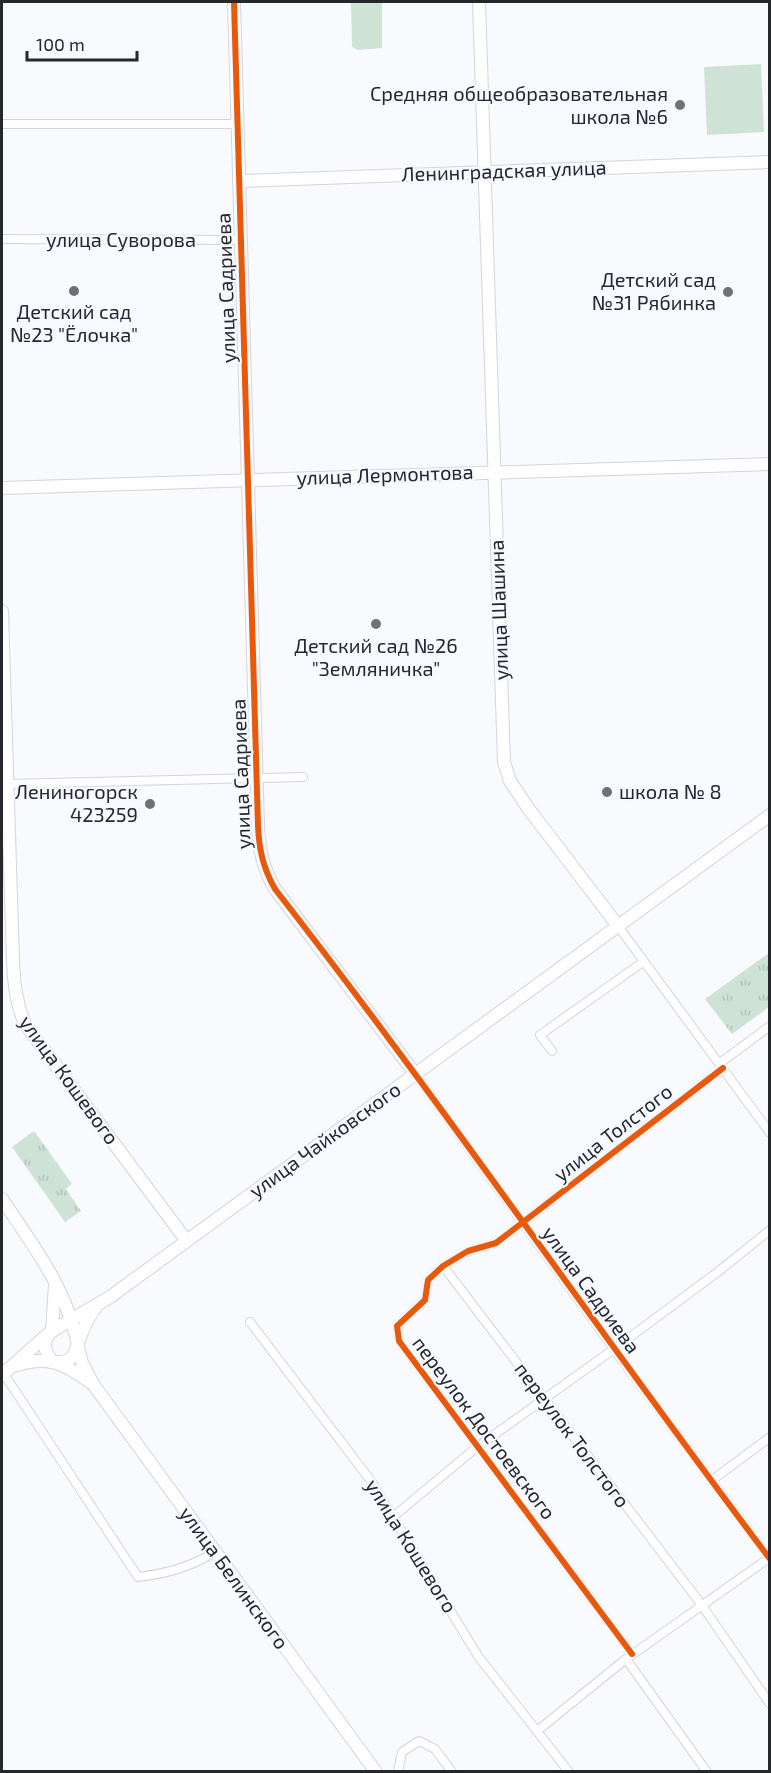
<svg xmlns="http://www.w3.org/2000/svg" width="771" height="1773" font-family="'Exo 2',sans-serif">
  <defs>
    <pattern id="park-tufts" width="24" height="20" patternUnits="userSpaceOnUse" patternTransform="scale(1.5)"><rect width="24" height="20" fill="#cee2d6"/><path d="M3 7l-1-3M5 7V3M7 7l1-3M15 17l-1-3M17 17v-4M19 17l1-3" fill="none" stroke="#b1c2b8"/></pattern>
  </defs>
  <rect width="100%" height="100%" fill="#f8fafd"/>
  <g fill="url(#park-tufts)">
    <path d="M769,953v54l-37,27 -27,-35z"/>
    <path d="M34,1131l38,53 -6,5 15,22 -16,11 -53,-75z"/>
  </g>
  <g fill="#cee2d6">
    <path d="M351,2h31v46l-24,2 -6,-3z"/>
    <path d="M761,64l3,68 -57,3 -3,-68z"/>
  </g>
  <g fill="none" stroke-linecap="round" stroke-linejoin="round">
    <defs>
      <g id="street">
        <path d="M2,124h235"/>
        <path d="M2,239l239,1"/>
        <path d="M9,784l294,-7"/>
        <path d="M618,926l152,207"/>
        <path d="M552,1051l-12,-16 103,-73"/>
        <path d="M720,1063l50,-37"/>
        <path d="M416,1075l198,274 156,210"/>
        <path d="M443,1266l258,338 69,100"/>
        <path d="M250,1322l121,159 107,175 91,116"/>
        <path d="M4,1374l134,203c26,-3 54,-10 76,-25"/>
        <path d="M711,1481l59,-44"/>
        <path d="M394,1516l83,-69 137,-98 105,-78 51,-41"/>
        <path d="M632,1654l-233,-313 -2,-15 28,-26 3,-20 15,-14 25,-15 28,-8 227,-175"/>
        <path d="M626,1659l81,113"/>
        <path d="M537,1731l89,-72 143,-101"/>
        <path d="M398,1772l4,-20 17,-11 16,8 17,23"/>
      </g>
      <g id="secondary">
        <path d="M234,2l24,824c1,23 5,42 17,63l141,186"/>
        <path d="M479,2l25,760 6,19 18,27 90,118"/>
        <path d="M239,181l531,-19"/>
        <path d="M2,488l768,-24"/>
        <path d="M2,611l11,350c1,22 3,42 12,63l161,216"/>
        <path d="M2,1199c32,48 63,87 76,145"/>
        <path d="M52,1331l58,-34 660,-482"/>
        <path d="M78,1346l4,17 11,21 283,388"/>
        <path d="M51,1360c-7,-10 -9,-20 1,-29l3,-46"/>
        <path d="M57,1362c18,1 18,-11 23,-25 4,-10 9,-21 16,-30"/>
        <path d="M13,1366c34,-11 49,-4 77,16"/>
        <path d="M2,1375l46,-41"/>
      </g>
    </defs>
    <use href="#street" stroke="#d4d5d8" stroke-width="10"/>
    <use href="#secondary" stroke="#d4d5d8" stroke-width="14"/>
    <use href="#street" stroke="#fefeff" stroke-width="8"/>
    <use href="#secondary" stroke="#fefeff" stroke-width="12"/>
    <defs>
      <g id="cycleway">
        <path d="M234,2l24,824c1,23 5,42 17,63 171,219 327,448 495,670"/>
        <path d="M632,1654l-233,-313 -2,-15 28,-26 3,-20 15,-14 25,-15 28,-8 227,-175"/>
      </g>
    </defs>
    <use href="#cycleway" stroke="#f6f9ff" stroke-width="10"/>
    <use href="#cycleway" stroke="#e8590c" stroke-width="6"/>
  </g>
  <g fill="#6f7174" stroke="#f6f9ff" stroke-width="2">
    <circle cx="680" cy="105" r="6"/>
    <circle cx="74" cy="291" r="6"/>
    <circle cx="728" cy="292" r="6"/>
    <circle cx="376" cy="624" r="6"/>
    <circle cx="607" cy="792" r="6"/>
    <circle cx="150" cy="804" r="6"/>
  </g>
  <g text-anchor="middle" stroke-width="4.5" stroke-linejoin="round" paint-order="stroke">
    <g font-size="20" fill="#25272b" stroke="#f6f9ff" text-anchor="end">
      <text x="668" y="101">Средняя общеобразовательная<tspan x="668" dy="23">школа №6</tspan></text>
      <text x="716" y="287">Детский сад<tspan x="716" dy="23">№31 Рябинка</tspan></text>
      <text x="74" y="319" text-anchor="middle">Детский сад<tspan x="74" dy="23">№23 "Ёлочка"</tspan></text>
      <text x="376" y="653" text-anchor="middle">Детский сад №26<tspan x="376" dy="23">"Земляничка"</tspan></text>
      <text x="138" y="799">Лениногорск<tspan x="138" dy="23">423259</tspan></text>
      <text x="619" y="799" text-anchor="start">школа № 8</text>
    </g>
    <g font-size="20" fill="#25272b" stroke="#f6f9ff">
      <text transform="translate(504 171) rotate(-2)" y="7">Ленинградская улица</text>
      <text x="121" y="247">улица Суворова</text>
      <text transform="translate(226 288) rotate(-92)" y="7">улица Садриева</text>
      <text transform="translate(385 475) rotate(-2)" y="7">улица Лермонтова</text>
      <text transform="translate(499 610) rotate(-92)" y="7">улица Шашина</text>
      <text transform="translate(241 774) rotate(-92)" y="7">улица Садриева</text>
      <text transform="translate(69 1080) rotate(54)" y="7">улица Кошевого</text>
      <text transform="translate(613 1133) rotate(-38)" y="7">улица Толстого</text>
      <text transform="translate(325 1140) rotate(-36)" y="7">улица Чайковского</text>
      <text transform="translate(591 1290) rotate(54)" y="7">улица Садриева</text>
      <text transform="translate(484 1428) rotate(53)" y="7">переулок Достоевского</text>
      <text transform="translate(572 1435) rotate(53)" y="7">переулок Толстого</text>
      <text transform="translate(411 1546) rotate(58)" y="7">улица Кошевого</text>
      <text transform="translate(234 1578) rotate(54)" y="7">улица Белинского</text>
    </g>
  </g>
  <rect width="771" height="1773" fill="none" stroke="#25272b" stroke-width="6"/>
  <path d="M27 51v9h110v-9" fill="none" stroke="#25272b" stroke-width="3"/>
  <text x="36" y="51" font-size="18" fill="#25272b" stroke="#f6f9ff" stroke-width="4.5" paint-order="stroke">100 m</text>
</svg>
